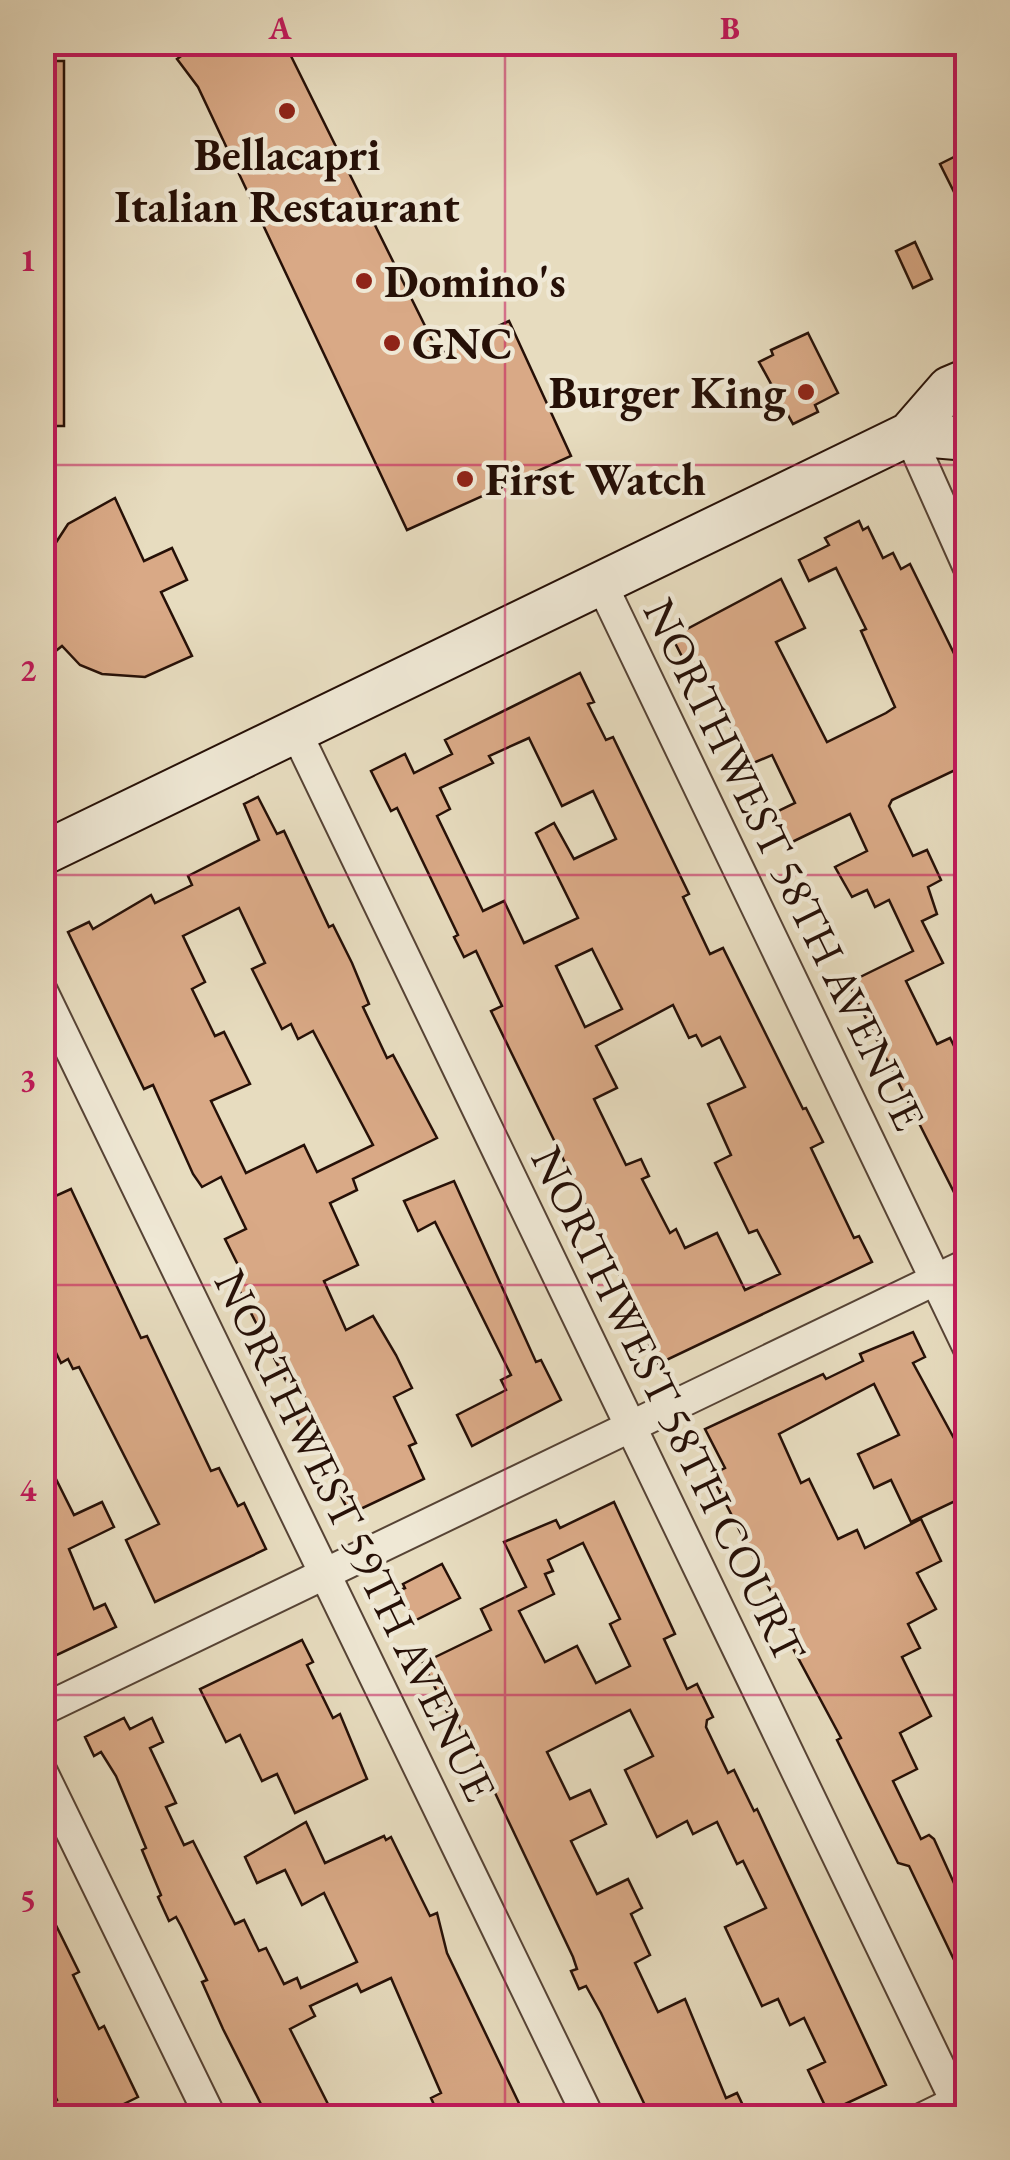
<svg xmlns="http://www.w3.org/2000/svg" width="1010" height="2160" font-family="'EB Garamond',serif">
  <rect width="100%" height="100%" fill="#e7dcbf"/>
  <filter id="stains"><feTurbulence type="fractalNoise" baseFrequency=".002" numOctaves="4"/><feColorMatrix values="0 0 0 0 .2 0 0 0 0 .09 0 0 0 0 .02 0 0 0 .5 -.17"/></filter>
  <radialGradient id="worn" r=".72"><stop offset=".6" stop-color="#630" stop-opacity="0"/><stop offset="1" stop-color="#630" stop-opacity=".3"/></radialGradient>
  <g fill="#d9a986" stroke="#261007" stroke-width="2.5" fill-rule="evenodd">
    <path d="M201,42h83l155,312 70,-33 62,135 -164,74 -209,-443 -21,-28z"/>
    <rect x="42" y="61" width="22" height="365"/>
    <path d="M968,150v70l-28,-56z"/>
    <path d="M915,242l17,37 -19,9 -17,-37z"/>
    <path d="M808,333l30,60 -23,12 3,7 -25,12 -34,-62 14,-7 -2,-5z"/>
    <path d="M115,498l29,63 28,-13 15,32 -26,12 31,64 -47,21 -43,-3 -22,-9 -18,-19 -20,16 2,-101 24,-37z"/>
    <path d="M859,521l4,9 5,-3 15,31 10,-5 8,16 9,-5 58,118v82l-76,36 -3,6 24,50 14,-6 14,30 -13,7 9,27 -15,7 21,42 -37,18 31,63 13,-6 18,36v146l-120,-237 65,-32 -24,-51 -14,7 -8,-17 -15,7 -17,-30 32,-16 -17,-37 -60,29 -14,-31 19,-9 -23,-48 -21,9 -46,-85 -9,5 -24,-47 109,-58 24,49 -29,14 51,100 59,-29 9,-6 -34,-76 5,-2 -30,-61 -27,13 -10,-21 30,-15 -4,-7z"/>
    <path d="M580,673l14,29 -6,2 18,36 7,-3 76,157 -6,3 27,57 13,-6 80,161 3,-1 17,34 -12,6 43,90 5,-2 13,26 -216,103 -17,-52 -33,-65 -9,-14 -4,2 -10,-19 7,-3 -99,-203 11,-5 -26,-55 -12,6 -10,-20 4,-2 -61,-127 -6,3 -20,-40 34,-17 9,19 38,-19 -7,-14zM529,738l33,68 31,-15 23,48 -42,20 -20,-36 -18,10 42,85 -54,25 -20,-42 -21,10 -46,-95 13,-7 -10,-21 53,-25 -4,-7zM592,949l30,60 -37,18 -29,-61zM673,1005l16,33 7,-3 6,11 18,-9 25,50 -37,17 23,51 -16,8 34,70 8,-3 23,44 -35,16 -28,-57 -32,15 -9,-19 -6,4 -28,-54 7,-3 -8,-17 -15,6 -32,-66 23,-11 -21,-42z"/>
    <path d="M258,797l19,37 7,-3 45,96 4,-2 19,38 17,41 -6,3 24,51 6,-3 44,83 -84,41 4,11 -27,13 28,62 -34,16 22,49 27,-14 23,39 16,33 -18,9 22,46 -7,3 15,33 -74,35 -12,-24 6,-3 -21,-45 -13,6 -14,-30 15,-7 -16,-35 -9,5 -50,-97 9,-5 -20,-40 21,-10 -25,-52 -19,10 -9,-13 -40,-89 -9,4 -76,-157 21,-10 4,7 58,-34 4,8 37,-18 -4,-9 71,-36 -15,-36zM239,908l26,55 -13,6 30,60 9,-5 7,15 15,-8 60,114 -56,27 -13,-27 -58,28 -35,-72 39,-17 -26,-52 -9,4 -23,-47 13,-7 -22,-46z"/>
    <path d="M454,1181l82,181 5,-2 20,40 -89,46 -15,-31 49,-25 -5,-10 10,-5 -76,-153 -17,9 -14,-30z"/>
    <path d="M71,1189l70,149 6,-2 64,135 8,-3 19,38 6,-3 22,46 -111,53 -29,-62 33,-16 -80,-157 -6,2 -5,-10 -7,4 -19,-39 8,-7 -8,-17v-98z"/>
    <path d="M913,1332l12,25 -12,6 55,101v31l-57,27 -20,-42 -17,8 -16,-34 41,-19 -25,-51 -95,50 22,49 8,-4 29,60 19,-9 8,18 56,-29 20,42 -24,12 19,36 -28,15 12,24 -18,9 29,59 -31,17 17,36 -24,12 28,58 8,-4 5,4 34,75v75l-59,-123 -11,-3 -61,-123 4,-2 -52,-97 6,-3 -84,-163 14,-7 -20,-39 118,-55 3,5 37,-18 -3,-7z"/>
    <path d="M42,1451l32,64 28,-13 12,25 -45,22 25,60 11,-5 11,23 -74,35z"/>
    <path d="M614,1502l61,132 -11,5 23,50 10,-5 16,33 -6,3 -1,7 22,46 6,-3 20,41 3,-2 129,276 -58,27 -20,-42 17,-8 -21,-44 -14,7 -12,-26 -16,7 -37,-79 41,-19 -23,-47 -6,3 -20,-42 -24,12 -6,-13 -30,16 -32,-67 28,-14 -23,-46 -83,42 23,47 20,-9 16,34 -35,17 26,53 31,-15 14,29 -11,6 19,41 -15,8 23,49 27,-13 41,99 11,-5 12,25h-98l-50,-105 -15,-27 -7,3 -8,-18 6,-2 -4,-12 -105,-221 -3,1 -7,-13 -4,2 -31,-63 68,-33 -10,-21 45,-22 -22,-45 52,-22 4,8zM583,1543l37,76 -10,5 20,42 -34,17 -19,-37 -32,16 -26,-51 35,-17 -9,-20 8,-3 -5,-11z"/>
    <path d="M442,1564l18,34 -46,23 -16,-30 7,-3 -2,-4z"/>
    <path d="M302,1640l11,22 -6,3 26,53 7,-4 27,65 -72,34 -18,-39 -15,7 -22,-46 -14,7 -26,-53z"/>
    <path d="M124,1718l6,11 22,-11 11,24 -13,6 26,55 -10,4 18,38 9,-4 42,83 9,-4 15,31 7,-3 18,36 13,-6 4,10 56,-26 -33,-69 -22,12 -17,-35 -28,13 -12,-26 61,-35 19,41 59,-27 2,4 5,-3 39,79 7,-3 10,40 79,165h-86l-9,-20 10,-5 -50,-115 -30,14 -4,-8 -47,22 5,10 -25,13 45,89h-67l-45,-89 -21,-47 5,-2 -26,-54 -5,-9 -7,4 -11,-24 3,-2 -19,-45 4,-2 -30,-72 -15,-24 -7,4 -9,-19z"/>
    <path d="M42,1897l37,75 -6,3 26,54 5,-3 34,71 -43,21h-53v-9l15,-9 -15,-30v-13l7,-3 -7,-14z"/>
  </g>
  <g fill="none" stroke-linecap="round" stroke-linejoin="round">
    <defs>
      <g id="minor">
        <path d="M909,434l59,132"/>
        <path d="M601,583l367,764"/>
        <path d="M295,730l669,1388"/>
        <path d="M42,991l547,1127"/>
        <path d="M42,1710l926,-446"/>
        <path d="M42,1772l169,346"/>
        <path d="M923,2118l45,-22"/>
      </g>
      <g id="secondary">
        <path d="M909,434l59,5"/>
        <path d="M42,854l867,-420 40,-46 19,-8"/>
      </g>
    </defs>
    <use href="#minor" stroke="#564335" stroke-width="34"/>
    <use href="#secondary" stroke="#261007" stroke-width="46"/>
    <use href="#minor" stroke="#efe8d5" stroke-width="30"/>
    <use href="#secondary" stroke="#efe8d5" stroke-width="42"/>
  </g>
  <path fill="none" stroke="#c2185b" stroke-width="2.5" stroke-opacity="0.55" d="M505,42v2076M42,465h926M42,875h926M42,1285h926M42,1695h926"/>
  <g fill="#8f2418" stroke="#efe8d5" stroke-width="4">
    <circle cx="287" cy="111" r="10"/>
    <circle cx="364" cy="281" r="10"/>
    <circle cx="392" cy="343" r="10"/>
    <circle cx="806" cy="392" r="10"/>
    <circle cx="465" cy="479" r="10"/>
  </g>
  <g text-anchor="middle" stroke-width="9" stroke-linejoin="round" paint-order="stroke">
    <g font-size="45" font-weight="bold" fill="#261007" stroke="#efe8d5" text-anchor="start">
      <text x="287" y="170" text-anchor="middle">Bellacapri<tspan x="287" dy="52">Italian Restaurant</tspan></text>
      <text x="384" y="297">Domino's</text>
      <text x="412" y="359">GNC</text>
      <text x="786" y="408" text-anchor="end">Burger King</text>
      <text x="485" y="495">First Watch</text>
    </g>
    <g font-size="45" fill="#261007" stroke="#efe8d5">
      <text transform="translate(785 864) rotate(64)" y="16">NORTHWEST 58TH AVENUE</text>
      <text transform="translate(669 1404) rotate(64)" y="16">NORTHWEST 58TH COURT</text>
      <text transform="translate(356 1535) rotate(64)" y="16">NORTHWEST 59TH AVENUE</text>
    </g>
  </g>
  <rect width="1010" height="2160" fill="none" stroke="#e7dcbf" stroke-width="110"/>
  <rect x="55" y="55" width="900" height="2050" fill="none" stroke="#c2185b" stroke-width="4"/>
  <g font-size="32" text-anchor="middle" font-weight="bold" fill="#c2185b">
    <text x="280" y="39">A</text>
    <text x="730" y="39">B</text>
    <text x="28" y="271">1</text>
    <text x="28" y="681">2</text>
    <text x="28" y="1091">3</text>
    <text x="28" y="1501">4</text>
    <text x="28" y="1911">5</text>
  </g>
  <rect width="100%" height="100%" filter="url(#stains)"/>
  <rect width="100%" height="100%" fill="url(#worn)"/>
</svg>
